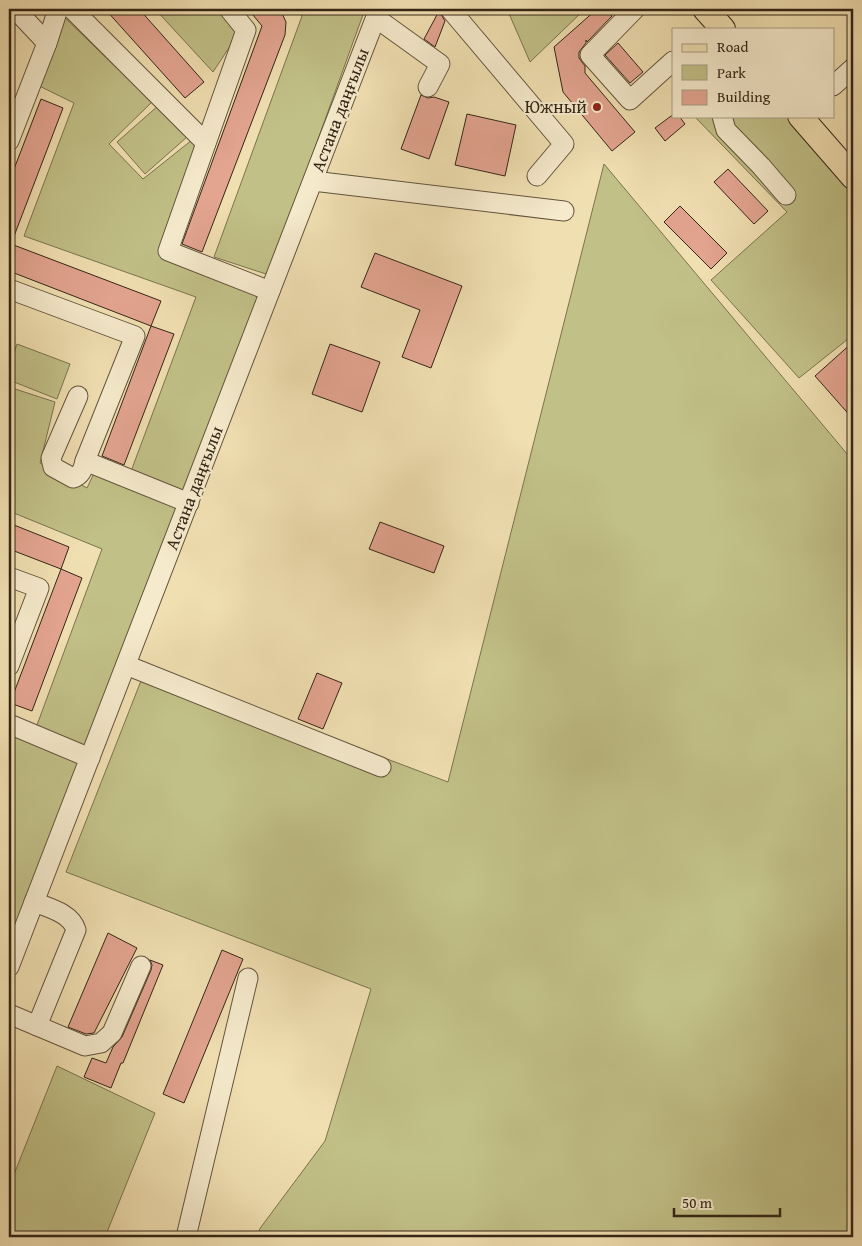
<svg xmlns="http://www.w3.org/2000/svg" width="862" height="1246" font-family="'Gentium Book Plus',serif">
  <rect width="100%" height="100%" fill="#f0dfb1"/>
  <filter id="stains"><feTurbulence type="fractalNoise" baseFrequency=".004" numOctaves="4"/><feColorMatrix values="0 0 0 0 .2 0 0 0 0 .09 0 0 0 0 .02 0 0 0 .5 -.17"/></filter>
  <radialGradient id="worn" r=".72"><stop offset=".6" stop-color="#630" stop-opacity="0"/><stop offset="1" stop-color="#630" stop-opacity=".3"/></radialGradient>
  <g fill="#c1c087" stroke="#7a734e">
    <path d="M155,9h66l19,22 -27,41z"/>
    <path d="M296,9h69l-96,266 -55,-18 88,-241z"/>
    <path d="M507,9h78l-55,53z"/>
    <path d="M58,11l94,91 -43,42 34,35 49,-39 7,5 -36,110 99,39 -76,197 -56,-17 66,-177 -172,-61 50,-133 -49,-24z"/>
    <path d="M159,105l28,32 -42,37 -28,-32z"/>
    <path d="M694,116h95l64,75v144l-54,43 -88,-98 76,-68z"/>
    <path d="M604,164l249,297v776h-598l6,-10 64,-86 46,-152 -305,-117 80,-204 302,114z"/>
    <path d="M17,344l53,20 -13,35 -48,-19v-13z"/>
    <path d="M9,387l46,15 -15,61 47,25 8,-17 84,37 -93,243 -49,-26 65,-176 -93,-38z"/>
    <path d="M13,730l69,31 -73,192v-156l4,-11 -4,-2v-44z"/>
    <path d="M57,1066l98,47 -50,124h-96v-50z"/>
  </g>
  <g fill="#e3a490" stroke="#342616">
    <path d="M105,9h34l65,73 -19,16z"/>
    <path d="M248,9h32l6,13 -1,13 -83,217 -20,-8 80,-218z"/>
    <path d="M597,9h8l7,7 -25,26 -1,-2v3l-7,9v6l6,8v7l50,59 -23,19 -49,-59 -9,-45z"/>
    <path d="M439,11l6,10 -10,26 -11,-8z"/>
    <path d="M618,43l25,29 -13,11 -25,-28z"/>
    <path d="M421,95l7,3 6,-1 15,5 -20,57 -28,-10z"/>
    <path d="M41,99l22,9 -52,136 150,57 -10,25 -142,-55v-89z"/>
    <path d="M467,114l49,11 -11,51 -50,-11z"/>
    <path d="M671,116h8l6,8 -20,17 -10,-13z"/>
    <path d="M728,169l40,42 -14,13 -40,-42z"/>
    <path d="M680,206l47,47 -16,16 -47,-47z"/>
    <path d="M375,253l87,33 -31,82 -29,-11 18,-47 -59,-23z"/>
    <path d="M151,326l23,8 -50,131 -22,-9z"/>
    <path d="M853,342v77l-38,-43z"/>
    <path d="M330,344l50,18 -18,50 -50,-18z"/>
    <path d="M380,522l64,24 -10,27 -65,-24z"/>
    <path d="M9,523l60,24 -8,22 -52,-20z"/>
    <path d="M61,569l21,9 -50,133 -22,-8z"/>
    <path d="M317,673l25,10 -19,46 -25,-10z"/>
    <path d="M108,933l29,15 -43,85 -8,1 -18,-7z"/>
    <path d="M222,950l21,9 -59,144 -21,-9z"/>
    <path d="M150,960l13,5 -40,98h-2l-10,25 -27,-11 8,-19 14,5 7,-16 9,-10 29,-67 1,-5z"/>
  </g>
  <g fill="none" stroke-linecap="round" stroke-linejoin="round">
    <defs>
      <g id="minor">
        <path d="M15,9l32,34"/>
        <path d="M72,9l134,134"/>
        <path d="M229,9l17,21 -78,221 102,40"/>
        <path d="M450,9l114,135 -27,32"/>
        <path d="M635,9l-45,46 40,45 43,-39"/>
        <path d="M376,18l64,46 -12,23"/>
        <path d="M833,86l20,-18"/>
        <path d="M722,116l4,14 35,36 25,29"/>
        <path d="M9,141l38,-98 11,-34"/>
        <path d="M313,181l251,30"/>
        <path d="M9,289l126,47 -50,125 104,42"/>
        <path d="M78,396l-27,62 2,9 20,11c8,-2 10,-9 12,-17"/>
        <path d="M9,577l30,11 -30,78"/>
        <path d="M126,665l255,102"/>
        <path d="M9,724l81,34"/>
        <path d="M34,902c15,6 37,11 42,28l-39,96"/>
        <path d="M9,967l370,-958"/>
        <path d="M9,1014l76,32 16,-3 11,-10 29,-67"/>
        <path d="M186,1237l62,-259"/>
      </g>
      <g id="major">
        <path d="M705,9l18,20"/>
        <path d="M800,116l53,61"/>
      </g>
    </defs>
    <use href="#minor" stroke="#63543d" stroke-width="21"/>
    <use href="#major" stroke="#342616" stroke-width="26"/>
    <use href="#minor" stroke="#f5eacc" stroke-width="19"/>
    <use href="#major" stroke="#f0dfb1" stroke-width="24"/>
  </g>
  <circle fill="#8f2418" stroke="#f5eacc" stroke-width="2" cx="597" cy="107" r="5"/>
  <g text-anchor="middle" stroke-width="4" stroke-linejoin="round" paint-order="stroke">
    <g font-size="18" fill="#342616" stroke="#f5eacc" text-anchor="end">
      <text x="587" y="113">Южный</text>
    </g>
    <g font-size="18" fill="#342616" stroke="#f5eacc">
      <text transform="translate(340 110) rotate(-69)" y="6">Астана даңғылы</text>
      <text transform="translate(194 488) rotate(-69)" y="6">Астана даңғылы</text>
    </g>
  </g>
  <rect width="862" height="1246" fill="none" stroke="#f0dfb1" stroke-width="30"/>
  <rect x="10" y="10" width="842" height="1226" fill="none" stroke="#342616" stroke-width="2.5"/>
  <rect x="15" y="15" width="832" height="1216" fill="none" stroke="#342616"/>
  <rect x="672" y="28" width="162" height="90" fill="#f5eacc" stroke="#a89c83"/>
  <rect x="682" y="44" width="25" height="8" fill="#f0dfb1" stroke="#a89c83"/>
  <text x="717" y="52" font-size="15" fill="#342616">Road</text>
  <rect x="682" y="65" width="25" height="15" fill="#c1c087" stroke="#a89c83"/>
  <text x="717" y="78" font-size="15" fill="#342616">Park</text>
  <rect x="682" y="90" width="25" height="15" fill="#e3a490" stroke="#a89c83"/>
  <text x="717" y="102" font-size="15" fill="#342616">Building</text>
  <path d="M674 1208v8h106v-8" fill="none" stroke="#342616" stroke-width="2.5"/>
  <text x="682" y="1208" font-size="15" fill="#342616" stroke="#f5eacc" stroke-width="4" paint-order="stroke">50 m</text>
  <rect width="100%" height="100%" filter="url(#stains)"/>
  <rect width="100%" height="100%" fill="url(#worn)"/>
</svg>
